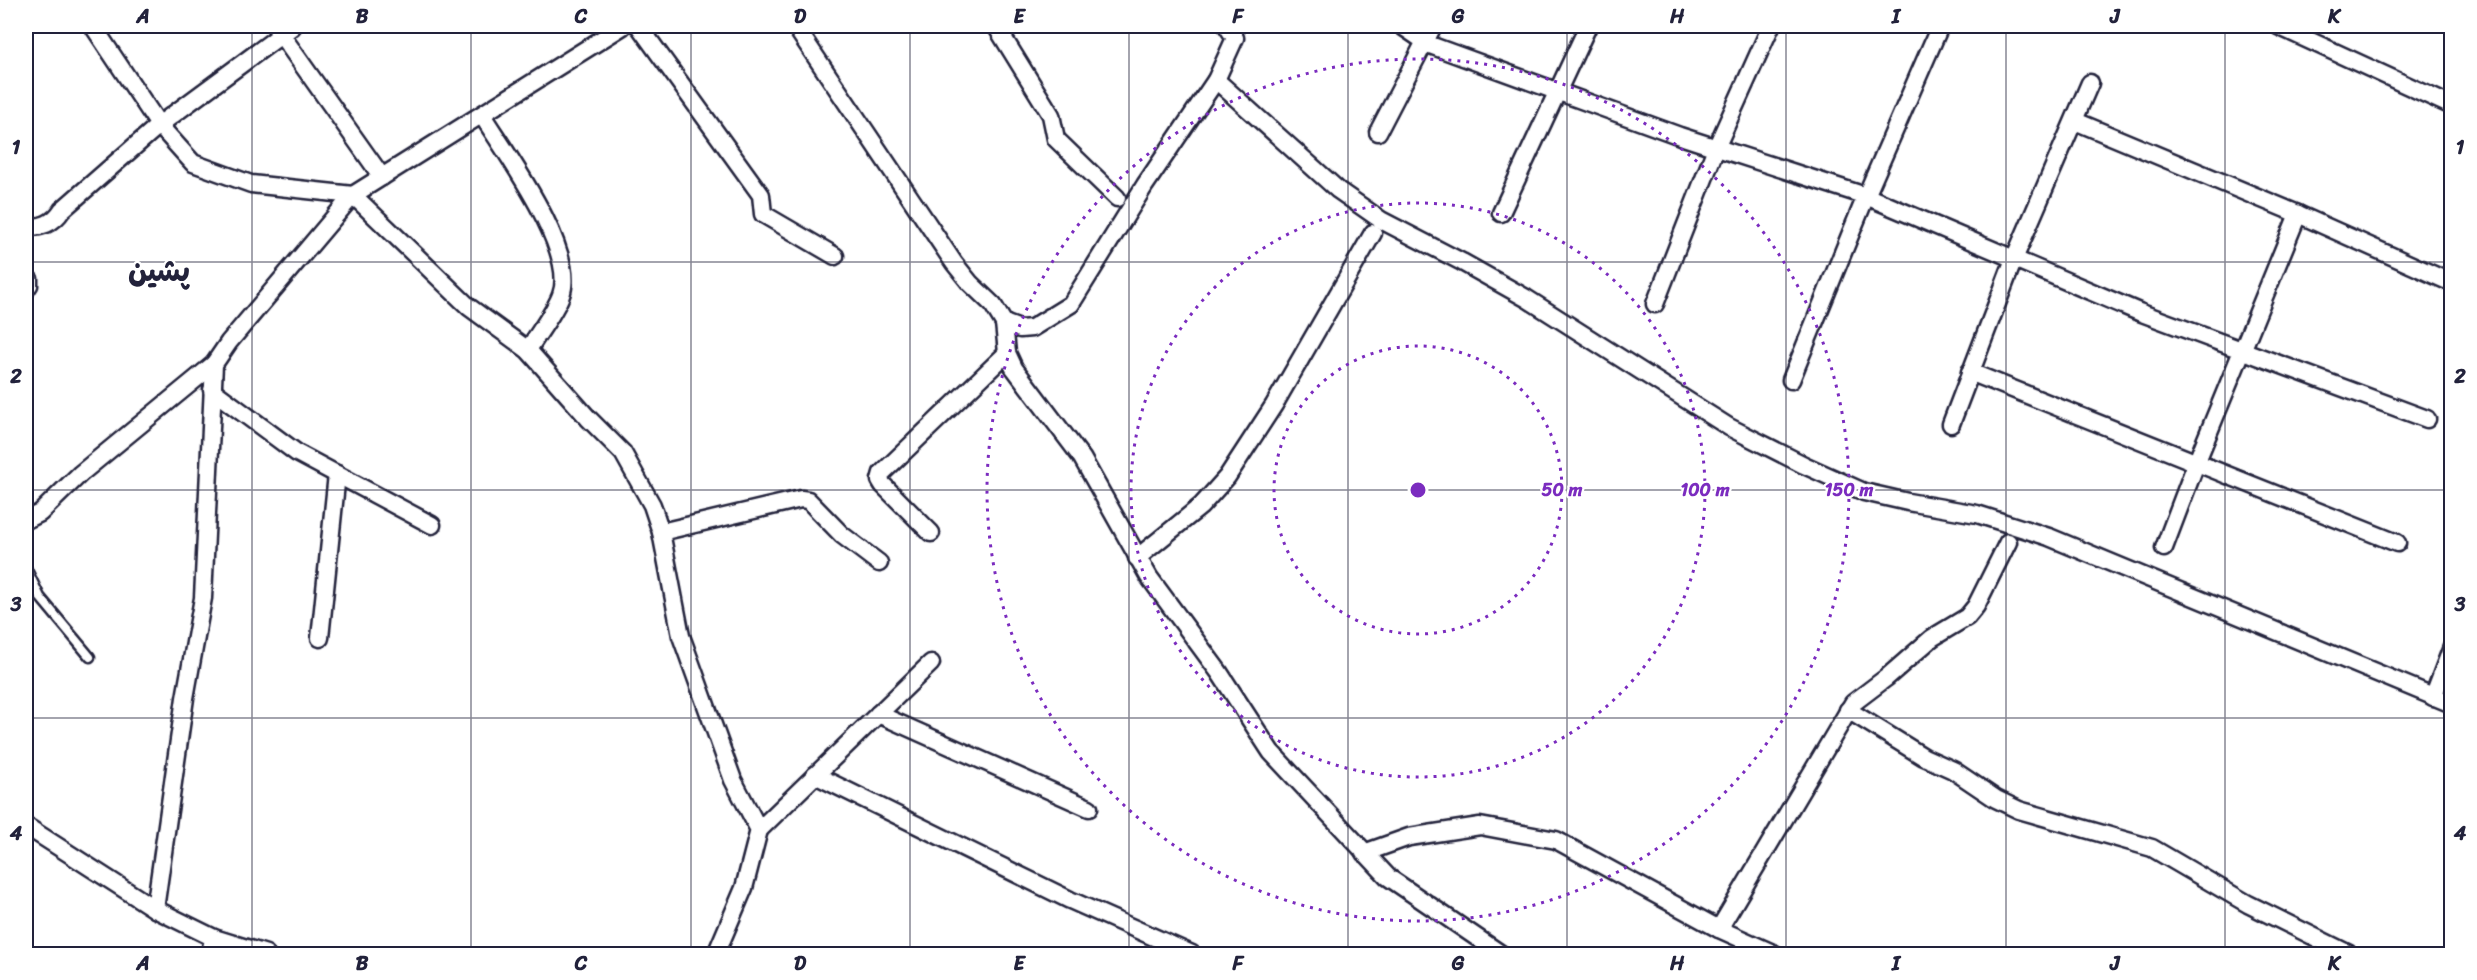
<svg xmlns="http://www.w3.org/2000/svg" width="2477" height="980" font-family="Sriracha,'Playpen Sans Arabic',sans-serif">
  <rect width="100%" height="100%" fill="#fff"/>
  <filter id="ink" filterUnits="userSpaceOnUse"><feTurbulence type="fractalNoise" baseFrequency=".0167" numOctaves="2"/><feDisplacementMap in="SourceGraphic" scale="12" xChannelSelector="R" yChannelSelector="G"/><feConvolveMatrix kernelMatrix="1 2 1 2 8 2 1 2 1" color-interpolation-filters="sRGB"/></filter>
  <g filter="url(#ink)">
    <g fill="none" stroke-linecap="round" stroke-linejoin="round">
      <defs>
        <g id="lane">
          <path d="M26,272l7,6v8l-7,11"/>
          <path d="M26,568l14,29 50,60"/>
        </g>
        <g id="street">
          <path d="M93,26l66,99 34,38 58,21 102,11 116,112 59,43 60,68 35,35 29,52 9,27 20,104 52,144 26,50 -15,58 -28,66"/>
          <path d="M275,26l107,151"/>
          <path d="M639,26l122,169 2,19 72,42"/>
          <path d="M795,26l159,237 16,20 23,22 11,18 3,30 7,15 68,90 67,119 70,95 52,80 117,125 113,77"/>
          <path d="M996,26l55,89 5,24 61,59"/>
          <path d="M1402,26l28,19 250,91 186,60 273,116 288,107"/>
          <path d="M2278,26l174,80"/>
          <path d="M1216,80l122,110 43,30 81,42 64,36 203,129 75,38 60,27 44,10 69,12 72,23 403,167"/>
          <path d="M482,115c23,37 96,136 79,180 -6,17 -23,38 -33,55"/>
          <path d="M2075,121l223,93 154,69"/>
          <path d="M1378,132l55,-106"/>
          <path d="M1501,213l87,-187"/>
          <path d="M26,226c14,3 28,-3 36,-16l97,-85 134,-99"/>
          <path d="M1655,304l61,-156 55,-122"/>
          <path d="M1004,323l16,6 12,-1 39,-24 74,-119 71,-105 19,-42 -8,-12"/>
          <path d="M1970,372l427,171"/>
          <path d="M1791,380l75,-184 74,-170"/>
          <path d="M212,390l85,63 135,72"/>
          <path d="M1951,424l63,-165 76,-176"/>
          <path d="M26,520l14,-7 40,-39 134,-110"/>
          <path d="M661,532l140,-33 7,1 34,35 37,28"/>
          <path d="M931,533l-48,-48 -3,-5 2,-7 125,-120"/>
          <path d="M2164,548l33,-87 101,-247"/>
          <path d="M1137,558l64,-52 26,-29 47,-72 99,-172"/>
          <path d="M320,638l17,-164"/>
          <path d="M2433,697l19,-50"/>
          <path d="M1848,710l76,47 29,13 43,29 23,11 133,38 96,56 101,50"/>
          <path d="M878,714l211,94"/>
          <path d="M815,775l255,125 122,54"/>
          <path d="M26,826l129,83 59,29 52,16"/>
          <path d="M759,830l172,-167"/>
          <path d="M1364,853l45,-16 71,-11 76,14 163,89 56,25"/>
          <path d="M155,909l30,-211 18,-100 11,-234 15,-22 124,-147 270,-169"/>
          <path d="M1719,929l134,-226 33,-25 46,-40 35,-21 9,-11 32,-64"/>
          <path d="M209,954l5,-16"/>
        </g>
      </defs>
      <use href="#lane" stroke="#22223b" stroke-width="13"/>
      <use href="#street" stroke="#22223b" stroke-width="21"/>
      <use href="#lane" stroke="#fff" stroke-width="8"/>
      <use href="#street" stroke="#fff" stroke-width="16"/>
    </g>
  </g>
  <path fill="none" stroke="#22223b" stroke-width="1.5" stroke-opacity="0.55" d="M252,26v928M471,26v928M691,26v928M910,26v928M1129,26v928M1348,26v928M1567,26v928M1786,26v928M2006,26v928M2225,26v928M26,262h2426M26,490h2426M26,718h2426"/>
  <g fill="none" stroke="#7b2cbf" stroke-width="3" stroke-dasharray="3 6">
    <circle cx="1418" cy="490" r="144"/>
    <circle cx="1418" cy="490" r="287"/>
    <circle cx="1418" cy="490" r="431"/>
  </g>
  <g text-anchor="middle" stroke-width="4.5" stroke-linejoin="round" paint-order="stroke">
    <g font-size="30" font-weight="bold" fill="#22223b" stroke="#fff">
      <text x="159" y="281">پشین</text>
    </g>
  </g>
  <circle cx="1418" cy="490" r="9" fill="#7b2cbf" stroke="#fff" stroke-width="3"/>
  <g font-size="18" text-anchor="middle" font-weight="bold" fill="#7b2cbf" stroke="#fff" stroke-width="4.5" stroke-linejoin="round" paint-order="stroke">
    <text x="1562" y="496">50 m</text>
    <text x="1705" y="496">100 m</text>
    <text x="1849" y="496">150 m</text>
  </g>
  <rect width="2477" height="980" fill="none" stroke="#fff" stroke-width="66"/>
  <rect x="33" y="33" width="2411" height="914" fill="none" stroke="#22223b" stroke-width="2"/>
  <g font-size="20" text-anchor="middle" font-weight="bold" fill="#22223b">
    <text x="143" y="23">A</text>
    <text x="362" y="23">B</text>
    <text x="581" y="23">C</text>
    <text x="800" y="23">D</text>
    <text x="1019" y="23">E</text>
    <text x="1238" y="23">F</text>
    <text x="1458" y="23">G</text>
    <text x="1677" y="23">H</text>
    <text x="1896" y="23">I</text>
    <text x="2115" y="23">J</text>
    <text x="2334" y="23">K</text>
    <text x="16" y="154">1</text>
    <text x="2460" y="154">1</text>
    <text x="16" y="383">2</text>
    <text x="2460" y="383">2</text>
    <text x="16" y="611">3</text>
    <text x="2460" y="611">3</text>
    <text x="16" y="840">4</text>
    <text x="2460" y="840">4</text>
    <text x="143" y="970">A</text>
    <text x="362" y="970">B</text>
    <text x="581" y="970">C</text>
    <text x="800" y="970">D</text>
    <text x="1019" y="970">E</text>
    <text x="1238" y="970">F</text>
    <text x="1458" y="970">G</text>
    <text x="1677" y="970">H</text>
    <text x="1896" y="970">I</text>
    <text x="2115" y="970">J</text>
    <text x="2334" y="970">K</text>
  </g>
</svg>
